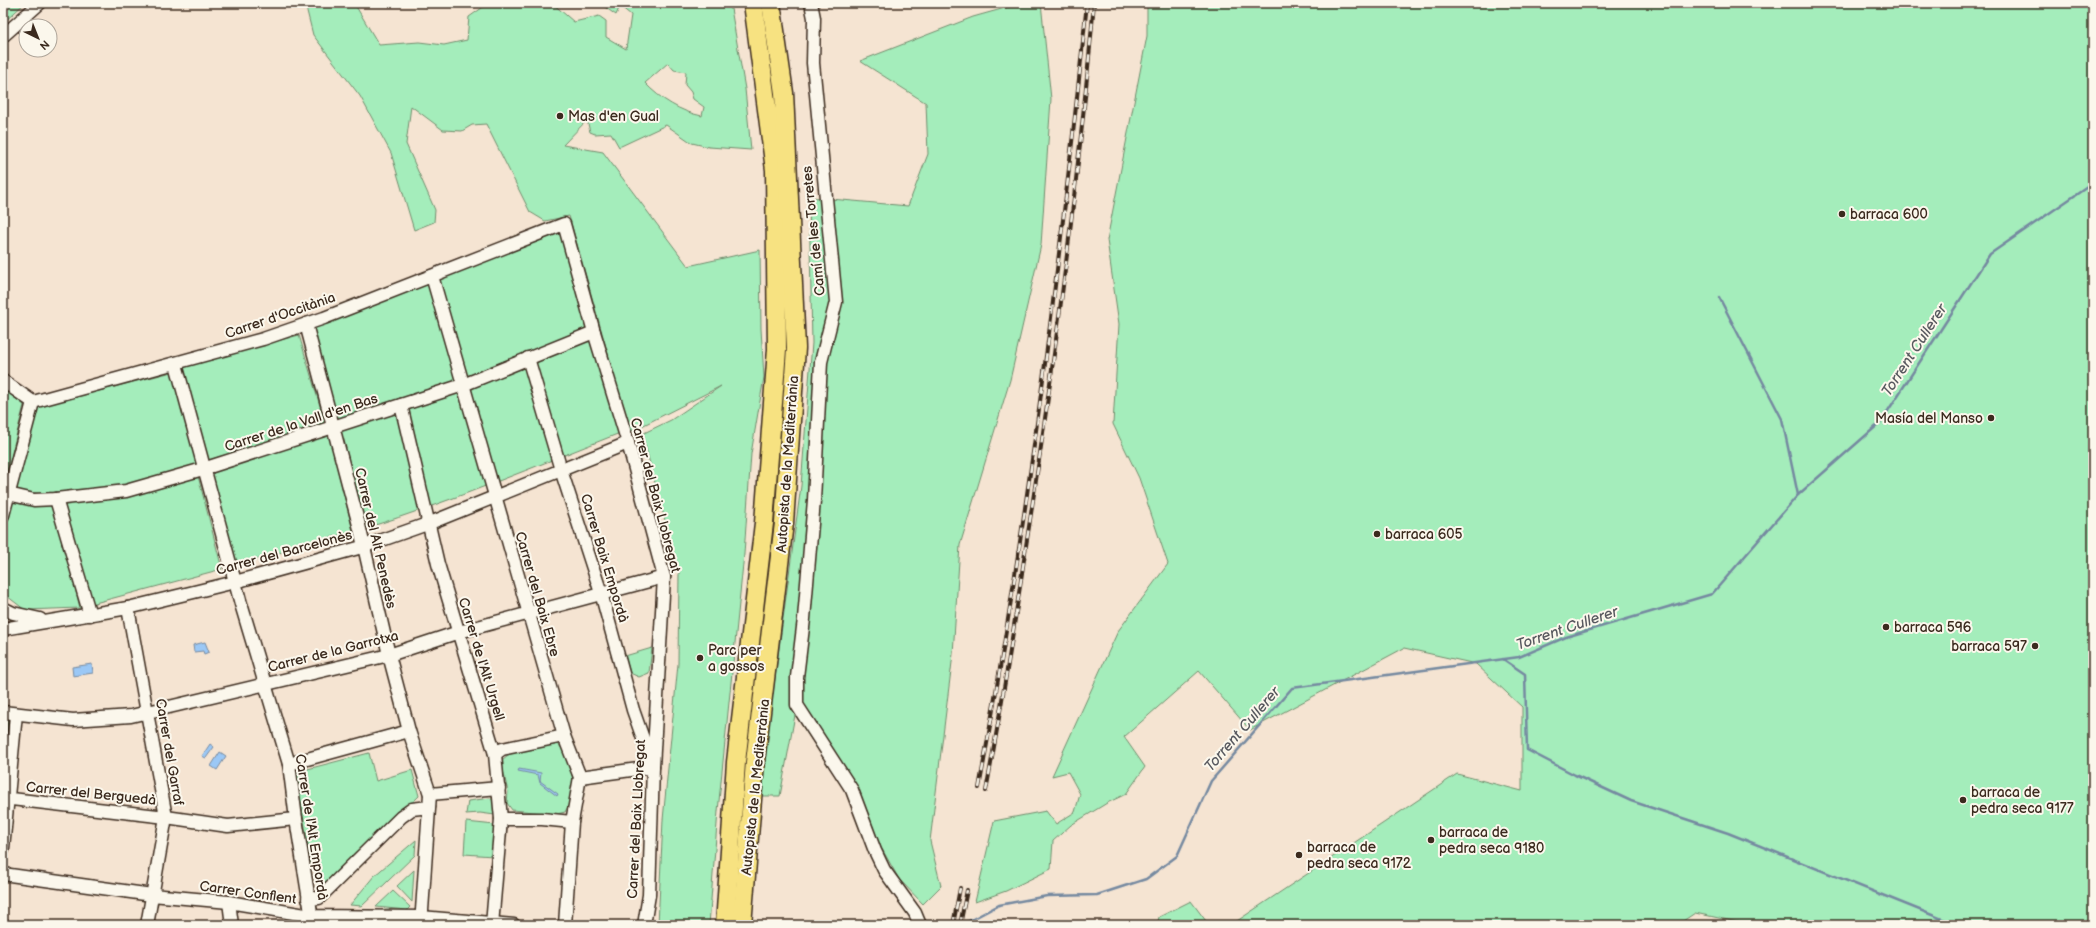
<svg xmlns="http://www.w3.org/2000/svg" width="2096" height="928" font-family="'Balsamiq Sans',sans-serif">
  <rect width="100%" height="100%" fill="#f5e4d2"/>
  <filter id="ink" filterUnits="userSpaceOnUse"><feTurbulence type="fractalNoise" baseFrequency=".025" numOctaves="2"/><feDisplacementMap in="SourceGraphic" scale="8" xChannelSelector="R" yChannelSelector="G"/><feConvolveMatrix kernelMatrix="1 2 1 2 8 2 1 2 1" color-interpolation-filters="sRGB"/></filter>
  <g filter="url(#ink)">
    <g fill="#a4edbb" stroke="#708c6c" fill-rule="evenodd">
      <path d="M3,3h22l-22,20z"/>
      <path d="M305,3h49l25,42 40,-3 25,3 23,-5 2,-23 20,-14h63l22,19 25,-6 7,5v16l20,12 5,-34 -11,-9 -4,9 -14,-10 1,-2h127l15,86 6,61 -42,-3 -17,-4 -26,-18 -47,22 -8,-14 -16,1 -5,-2 -3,-12 -24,25 40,7 85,114 72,-16 1,79 3,48 -13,77 -7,100 -26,257 -9,114h-51l5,-105 15,-156 1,-91 -37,-139 29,-14 50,-34 -91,46 -61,-216 -24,5 -15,-9 -44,-88 -14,1 -10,6 -19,-1 -32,-24 -5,38 29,66 -1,12 -20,8 -23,-77 -31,-57 -47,-61zM668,63l6,7 12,2 -1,13 6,7 2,7 11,8 -2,9c-21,-4 -42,-17 -57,-33z"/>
      <path d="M1023,3h18l10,96 -10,146 -31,135 -50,165 -7,109 -23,187 11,45 -18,18 -24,-25 -25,-44 -79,-120 -15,81h-21l42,-310 11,-143 -3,-146 99,9 20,-52 -2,-51 -66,-42 113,-44z"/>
      <path d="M1147,3h946v922h-341l-57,-12 -18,12h-446l226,-151 65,17v-84l-46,-43 -72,-16 -154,82 -51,-59 -75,66 21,30 -19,27 -19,9 -36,22 -18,16 -2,28 -45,22 -31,11 19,-81 52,-10 10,13 19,-12 5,-18 -12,-22 -16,4 66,-145 50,-67 -29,-86 -26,-54 6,-100 -12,-84 40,-204z"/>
      <path d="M561,230l59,203c-84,33 -167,68 -254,95l-29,-110 -28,-88z"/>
      <path d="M299,335l26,88 -119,38 -24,-94z"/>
      <path d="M172,372l25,94 -74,19 -66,10 -42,-4 22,-84z"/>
      <path d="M3,389l21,16 -21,83z"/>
      <path d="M329,435l24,96 -118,35 -27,-94z"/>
      <path d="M198,476l24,93 -131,35 -30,-101z"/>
      <path d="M11,500l43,3 26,105 -55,2 -22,-17v-54z"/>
      <path d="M652,648l-3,25 -10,4 -9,-4 -5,-17z"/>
      <path d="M3,720l5,1 -5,30z"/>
      <path d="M547,744h11c17,18 19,47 7,68l-8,2 -45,-4 -5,-7 1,-11 -7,-31 9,-8z"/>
      <path d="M369,753l7,28 36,-11 7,26 -99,96 -1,-29 -8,1 -15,-92z"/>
      <path d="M490,798l6,4 -1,13 -15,-2 -14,1 2,-13z"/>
      <path d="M466,822l29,3 -2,31 -29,-2z"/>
      <path d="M416,840l-1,15 -53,51 -12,-1 24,-29z"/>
      <path d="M414,870l-2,32 -15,-16z"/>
      <path d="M393,891l17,16 -3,3 -31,-3z"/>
      <path d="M1191,901l18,24h-52l2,-8z"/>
    </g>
    <g fill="#9bc8f6" stroke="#7589a0">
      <path d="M205,642l4,10 -5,2 -1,-3 -9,1 -1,-7z"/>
      <path d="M92,664l1,9 -20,3 -1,-9z"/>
      <path d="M210,744l4,3 -8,11 -4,-2z"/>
      <path d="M220,752l6,4 -9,14 -6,-4z"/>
      <path d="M519,769l22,4 -1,8 18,13 -1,2 -17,-13 -2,-8 -20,-4z"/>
    </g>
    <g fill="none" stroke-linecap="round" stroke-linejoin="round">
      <g stroke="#7589a0" stroke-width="2.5">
        <path d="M1719,297l63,122 16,76"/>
        <path d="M1503,659l22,15 2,76 48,25 56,26 97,32 229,92"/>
        <path d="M967,922l32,-17 48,-9 50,-1 49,-16 31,-23 34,-75 81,-93 227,-31 47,-20 146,-43 86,-99 82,-72 110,-169 103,-71"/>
      </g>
      <defs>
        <g id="minor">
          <path d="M811,3l3,15 -1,45 23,239 -15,60 -7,138 -10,119 -7,58v28l55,85 23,61 9,19 31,43 5,12"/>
          <path d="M3,36l37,-33"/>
          <path d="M432,276l132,460 16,41 -8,45 -7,103"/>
          <path d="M306,324l53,201 30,130 20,76 21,63 -9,131"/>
          <path d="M528,358l33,112 40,123 32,117 20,57 -73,10"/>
          <path d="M176,364l65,240 48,160 7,55 17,106"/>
          <path d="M3,381l30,21 230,-63 61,-21 240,-94 30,108 34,111 36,134 -11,190 -4,128 -5,30"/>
          <path d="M401,405l37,159 57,190 6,65 -9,106"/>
          <path d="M8,494l26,6 22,-1 70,-8 77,-22 260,-84 131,-53"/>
          <path d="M56,499l34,116"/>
          <path d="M3,515l30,-113"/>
          <path d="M3,608l10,5 27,6"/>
          <path d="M128,608l38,209 -19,108"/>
          <path d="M3,629l125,-21 107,-26 127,-35 68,-24 198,-80"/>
          <path d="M3,712l70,8 58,-4 258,-61 70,-23 205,-55"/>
          <path d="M495,754l7,-5 62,-13"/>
          <path d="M289,764l120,-33"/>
          <path d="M430,794l69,-6"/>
          <path d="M3,798l163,19 62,9 68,-7"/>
          <path d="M501,819h41l30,3"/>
          <path d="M3,848l13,-134"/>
          <path d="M3,874l149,21 77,7 82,14 110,1 93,8"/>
          <path d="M308,899l11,-1 82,-81 11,-8 17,-2"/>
          <path d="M229,902l3,23"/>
        </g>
        <g id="highway">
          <path d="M725,925l11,-163 28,-239 13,-174 -2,-179 -22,-167"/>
          <path d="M742,925l13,-163 29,-239 12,-175 -12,-255 -13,-90"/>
        </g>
      </defs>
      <use href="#minor" stroke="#3b2a1e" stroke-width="15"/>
      <use href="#highway" stroke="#3b2a1e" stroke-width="21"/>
      <use href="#minor" stroke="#fbf7ec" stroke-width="12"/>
      <use href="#highway" stroke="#f7e281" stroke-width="18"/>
      <defs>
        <g id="rail">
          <path d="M979,788c48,-260 81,-522 108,-785"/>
          <path d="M986,791c15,-81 28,-163 40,-245 28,-180 52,-361 68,-543"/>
          <path d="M953,925l7,-37"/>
          <path d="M960,925l7,-35"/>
        </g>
      </defs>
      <use href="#rail" stroke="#3b2a1e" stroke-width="4"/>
      <use href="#rail" stroke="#fbf7ec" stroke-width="2.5" stroke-dasharray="8" stroke-linecap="butt"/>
    </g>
  </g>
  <g fill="#3b2a1e" stroke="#fbf7ec" stroke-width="1.5">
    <circle cx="560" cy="116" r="4"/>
    <circle cx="1842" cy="214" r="4"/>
    <circle cx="1991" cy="418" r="4"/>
    <circle cx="1377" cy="534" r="4"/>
    <circle cx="1886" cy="627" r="4"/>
    <circle cx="2035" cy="646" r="4"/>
    <circle cx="700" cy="658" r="4"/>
    <circle cx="1963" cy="800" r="4"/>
    <circle cx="1431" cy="840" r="4"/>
    <circle cx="1299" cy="855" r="4"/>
  </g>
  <g text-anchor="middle" stroke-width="4" stroke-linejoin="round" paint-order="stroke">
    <g font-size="14" fill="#3b2a1e" stroke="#fbf7ec" text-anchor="start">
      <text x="568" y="121">Mas d'en Gual</text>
      <text x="1850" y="219">barraca 600</text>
      <text x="1983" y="423" text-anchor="end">Masía del Manso</text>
      <text x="1385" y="539">barraca 605</text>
      <text x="1894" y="632">barraca 596</text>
      <text x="2027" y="651" text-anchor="end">barraca 597</text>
      <text x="708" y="655">Parc per<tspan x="708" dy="16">a gossos</tspan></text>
      <text x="1971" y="797">barraca de<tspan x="1971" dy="16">pedra seca 9177</tspan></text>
      <text x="1439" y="837">barraca de<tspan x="1439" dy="16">pedra seca 9180</tspan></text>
      <text x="1307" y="852">barraca de<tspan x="1307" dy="16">pedra seca 9172</tspan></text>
    </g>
    <g font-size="14" fill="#3b2a1e" stroke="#fbf7ec">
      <text transform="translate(813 231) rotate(-96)" y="5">Camí de les Torretes</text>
      <text transform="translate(280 315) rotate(-19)" y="5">Carrer d'Occitània</text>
      <text transform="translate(301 422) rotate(-18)" y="5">Carrer de la Vall d'en Bas</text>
      <text transform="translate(787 464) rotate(-86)" y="5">Autopista de la Mediterrània</text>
      <text transform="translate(656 495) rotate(75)" y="5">Carrer del Baix Llobregat</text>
      <text transform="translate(376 538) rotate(77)" y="5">Carrer del Alt Penedès</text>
      <text transform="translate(284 552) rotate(-15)" y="5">Carrer del Barcelonès</text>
      <text transform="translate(605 558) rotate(73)" y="5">Carrer Baix Empordà</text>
      <text transform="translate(538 594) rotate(74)" y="5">Carrer del Baix Ebre</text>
      <text transform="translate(333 651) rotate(-14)" y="5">Carrer de la Garrotxa</text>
      <text transform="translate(482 659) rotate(73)" y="5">Carrer de l'Alt Urgell</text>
      <text transform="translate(170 752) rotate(80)" y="5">Carrer del Garraf</text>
      <text transform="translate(755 787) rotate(-84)" y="5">Autopista de la Mediterrània</text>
      <text transform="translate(91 793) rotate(6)" y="5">Carrer del Berguedà</text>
      <text transform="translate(636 819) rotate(-87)" y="5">Carrer del Baix Llobregat</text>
      <text transform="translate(312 827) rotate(81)" y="5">Carrer de l'Alt Empordà</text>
      <text transform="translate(248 892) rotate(8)" y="5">Carrer Conflent</text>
    </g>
    <g font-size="15" font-style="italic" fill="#58595f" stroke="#fbf7ec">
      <text transform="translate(1914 350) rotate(-57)" y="5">Torrent Cullerer</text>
      <text transform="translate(1567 628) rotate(-19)" y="5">Torrent Cullerer</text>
      <text transform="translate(1242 729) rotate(-49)" y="5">Torrent Cullerer</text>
    </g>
  </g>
  <rect width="2096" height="928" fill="none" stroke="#fbf7ec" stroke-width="16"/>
  <rect x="8" y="8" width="2080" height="912" fill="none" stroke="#3b2a1e" stroke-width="1.5" filter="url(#ink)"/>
  <g transform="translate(38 38) rotate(137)"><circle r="19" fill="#fbf7ec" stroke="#aea59a"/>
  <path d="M0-3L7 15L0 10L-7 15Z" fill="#3b2a1e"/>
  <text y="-6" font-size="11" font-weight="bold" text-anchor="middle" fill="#3b2a1e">N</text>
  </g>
</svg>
